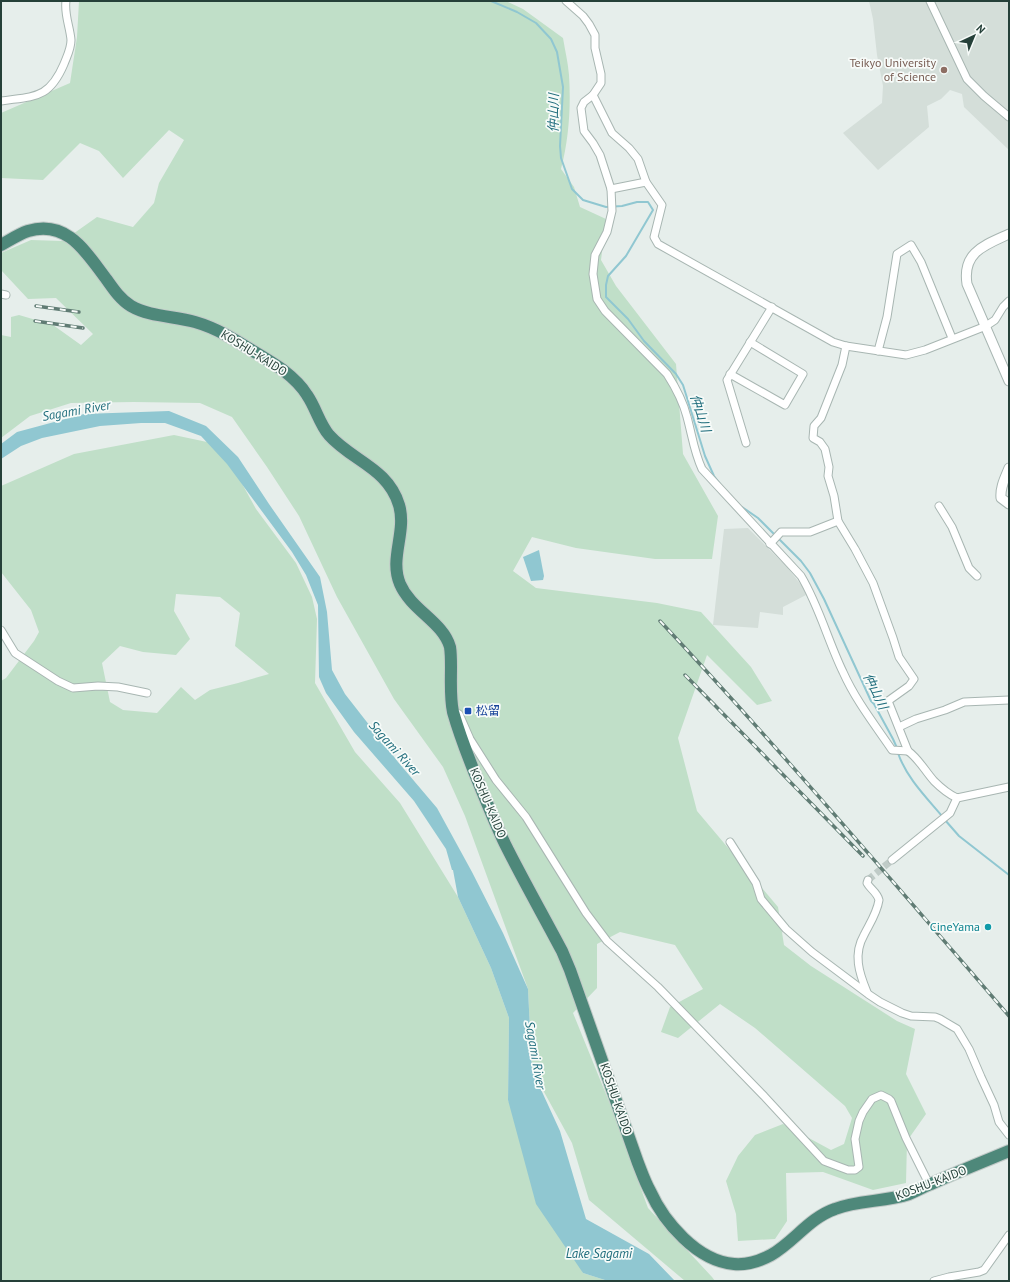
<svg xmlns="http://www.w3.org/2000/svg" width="1010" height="1282" font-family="'PT Sans','Noto Sans JP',sans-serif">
  <rect width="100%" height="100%" fill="#e6eeeb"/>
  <g fill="#d4ded9">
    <path d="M869,1h140v149l-45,-43 -2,-13 -12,-4 -9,9 -14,7 2,21 -51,43 -35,-37 39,-30 1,-17 -6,-31 -4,-36z"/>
    <path d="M748,528l39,39 15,19 4,9 -23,12v8l-23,-3 -2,16 -45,-3 11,-96z"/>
  </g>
  <g fill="#c0dfc8" fill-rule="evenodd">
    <path d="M79,1h427l17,8 40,29c2,12 5,25 6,37 2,31 0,64 -8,94l13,18 6,20 26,12 -5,41 15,26 60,78 7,90 35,62 -6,43h-57l-79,-11 -44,-11 -19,34 23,17 121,15 44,9 50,55 21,34 -15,4 -50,-50 -29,83 19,73 81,96 6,38 27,21 86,55 18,8 -9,45 20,40 -19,27 -1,42 -33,7 -50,-18 -37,1 1,48 -12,18 -37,2 -2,-27 -10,-33 12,-25 17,-21 28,-11 48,26 13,-6 8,-26 -7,-12 -90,-78 -35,-24 -42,34 -17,-6 9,-25 33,-18 -28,-44 -55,-13 -23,12v44l-24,25 37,91 38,104 64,69 3,4h-30l-96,-81 -17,-57 -40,-73 -4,-81 -63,-173 -22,-49 -49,-68 -57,-102 -38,-81 -32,-49 -35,-50 -32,-14 -66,-1 -63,1 -41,13 -29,22v-103l10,2v-20l8,-2 34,10 28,20 12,-11 -37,-36 -28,1 -27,-29v-17l30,-13 32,1 34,-24 36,10 21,-24 5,-20 25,-43 -15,-10 -46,48 -24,-27 -19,-8 -37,37 -42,-2v-65l69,-30 7,-46z"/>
    <path d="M174,435l33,7 23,20 26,47 40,54 16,34 5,22 -2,64 40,69 45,51 58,94 33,71 18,50 -1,82 75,173 25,8h-607v-600l5,-3 28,-37 5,-9 -8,-22 -30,-38v-86l73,-32zM176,594l44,3 20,16 -5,33 34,28 -31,9 -28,7 -15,10 -14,-13 -24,26 -34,-3 -13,-8 -8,-39 18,-17 23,6 33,3 14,-16 -16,-28z"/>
  </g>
  <g fill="#90c7d1">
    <path d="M169,411l37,15 32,31 31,47 51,73 7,35 5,58 13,24 53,68 39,46 35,64 31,61 25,56 4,81 28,61 26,88 63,35 26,27h-67l-25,-8 -47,-69 -28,-104 1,-82 -18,-50 -33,-71 -5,-27h-1l-6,-21 -32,-48 -60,-69 -28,-39 -7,-16 -1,-72 -12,-30 -14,-23 -65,-88 -26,-28 -36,-13h-24l-41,3 -58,12 -21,8 -20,13v-15l16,-12 67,-18z"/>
    <path d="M539,550l5,26 -1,4 -12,1 -8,-24z"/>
  </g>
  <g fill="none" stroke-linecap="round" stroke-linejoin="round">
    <g stroke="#90c7d1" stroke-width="2">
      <path d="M491,1l26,11 19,11 15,16 6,13 6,35 -3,59 1,12 11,31 11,11 23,7 16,-1 15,-4h11l5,8 -27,46 -18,20 -2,9v12l22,22 16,22 32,33 7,11 22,71 9,20 6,8"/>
      <path d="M742,507l16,11 17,17"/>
      <path d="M778,538l23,23 9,12 14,26 47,102 3,3 19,35 4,9"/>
      <path d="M898,753c8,24 28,44 44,63"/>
      <path d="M945,820l14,16 50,39"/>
    </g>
    <path stroke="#bfcbc7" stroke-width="7" stroke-dasharray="7 3.5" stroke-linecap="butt" d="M868,880l24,-20"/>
    <defs>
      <g id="minor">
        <path d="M566,1l17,15 6,8 6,11v13l6,26v9l-8,12 -9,7 -3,6 3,23 9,12 7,12 11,34 1,22 -5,21 -12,23 -2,19 4,25 8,12 62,63c9,14 16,27 20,43 5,18 7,35 15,52l99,107c18,30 27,65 42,96 13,29 32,53 49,78l16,1"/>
        <path d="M930,1l37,78 17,17 25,21"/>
        <path d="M593,95l19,38 17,15 9,11 8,23 16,23 -8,32 4,7 175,98 13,4 60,9 19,-5 61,-24 9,-6 8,-13 6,-6"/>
        <path d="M1,101c34,-5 48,-2 63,-37 3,-8 7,-15 7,-24 -1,-13 -7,-26 -5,-39"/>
        <path d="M611,189l35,-7"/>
        <path d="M1,294l5,1"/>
        <path d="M846,346l-4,19 -21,53 -7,8 -1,12 7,4 5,7 4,18 -1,9 6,20 4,25 17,28 18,34 20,55 6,19 15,22 -5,7 -21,15 20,50c11,8 17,20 26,30 7,7 14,13 23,17l52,-11"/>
        <path d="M878,351l9,-34 10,-63 14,-9 10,17 31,76"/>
        <path d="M730,374l55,31 18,-31 -53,-32"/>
        <path d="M746,443l-19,-63 45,-73"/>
        <path d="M939,506l13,21 17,41 8,8"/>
        <path d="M770,544l11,-12h29l28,-11"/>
        <path d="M1,630l14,23 43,28 15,7 25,-2 20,1 29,6"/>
        <path d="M454,712l5,2 11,25 26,41 30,37 60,96 21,28 51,46 106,109 60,65 24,9h7l4,-3 -4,-28 4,-18 4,-9 9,-13 9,-4 8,4 2,2 15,37 23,46"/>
        <path d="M899,727l17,-8 29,-9 19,-8 45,-2"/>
        <path d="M730,842l26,41 5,16 25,30 26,23 56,42 12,8 22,11 9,3 24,1 5,2 17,10 12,20 12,28 13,28 5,17 10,13"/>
        <path d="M892,860l58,-47 7,-15"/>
        <path d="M867,992c-8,-19 -14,-38 -3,-57 6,-12 13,-22 15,-35 -2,-8 -9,-11 -12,-17l1,-3"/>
        <path d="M934,1281l15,-4 30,-5 5,-2 25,-35"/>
      </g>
      <g id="tertiary">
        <path d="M1009,234c-24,11 -47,18 -42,50l42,97"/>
        <path d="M1009,468c-4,10 -9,19 -8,30l8,6"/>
      </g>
      <path id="trunk" d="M1,245c9,-5 18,-11 27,-14 40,-12 59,23 79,49 7,10 14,20 24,26 19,11 43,10 64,16 21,6 39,17 58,29 10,6 20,12 30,19 9,7 18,15 24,25 9,13 12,28 22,40 23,26 59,33 70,70 8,27 -10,53 1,79 11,26 43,38 50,63 1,6 1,13 1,20 0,15 -1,31 2,45 6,21 14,42 22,62 10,24 19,47 30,70 18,36 38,71 57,107l8,19 68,193c4,10 7,19 12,28 14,31 47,70 84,73 13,1 26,-3 37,-9 23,-13 38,-37 64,-46 23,-9 50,-7 74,-15 7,-3 14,-7 22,-10 26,-12 52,-22 78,-33"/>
    </defs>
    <use href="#minor" stroke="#a8b6b2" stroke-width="9"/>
    <use href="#tertiary" stroke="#a8b6b2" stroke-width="11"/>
    <use href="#trunk" stroke="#c2cac8" stroke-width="14"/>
    <use href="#minor" stroke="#fff" stroke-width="7"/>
    <use href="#tertiary" stroke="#fff" stroke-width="9"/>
    <use href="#trunk" stroke="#4e887a" stroke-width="12"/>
    <defs>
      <g id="rail">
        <path d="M36,306l43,6"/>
        <path d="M35,321l48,7"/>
        <path d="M660,621c120,128 234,262 349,395"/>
        <path d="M685,675l178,181"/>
      </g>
    </defs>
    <use href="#rail" stroke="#607c74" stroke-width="3.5"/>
    <use href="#rail" stroke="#f7fbf9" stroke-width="2" stroke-dasharray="6" stroke-linecap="butt"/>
  </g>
  <circle fill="#8d6e63" stroke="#f7fbf9" stroke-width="1.5" cx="944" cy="70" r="4"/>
  <rect fill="#1a4fb4" stroke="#f7fbf9" stroke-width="1.5" x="464" y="707" width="8" height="8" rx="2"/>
  <circle fill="#0f9aa8" stroke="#f7fbf9" stroke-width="1.5" cx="988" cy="927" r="4"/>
  <g text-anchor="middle" stroke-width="3.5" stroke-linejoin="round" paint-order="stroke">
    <g font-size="12" fill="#785e54" stroke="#f7fbf9" text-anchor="end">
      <text x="936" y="67">Teikyo University<tspan x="936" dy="14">of Science</tspan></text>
    </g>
    <g font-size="12" fill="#254039" stroke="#f7fbf9">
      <text transform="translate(254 353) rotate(32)" y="4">KOSHU-KAIDO</text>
      <text transform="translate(488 803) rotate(67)" y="4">KOSHU-KAIDO</text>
      <text transform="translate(616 1099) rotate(71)" y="4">KOSHU-KAIDO</text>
      <text transform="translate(931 1183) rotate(-21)" y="4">KOSHU-KAIDO</text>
    </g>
    <g font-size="12" fill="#164399" stroke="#f7fbf9" text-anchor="start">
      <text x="476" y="715">松留</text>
    </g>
    <g font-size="12" fill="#0d838f" stroke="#f7fbf9" text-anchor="end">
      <text x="980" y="931">CineYama</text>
    </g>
    <g font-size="13" font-style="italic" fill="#1f6d7c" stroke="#f7fbf9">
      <text transform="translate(553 113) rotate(-89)" y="5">仲山川</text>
      <text transform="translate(76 410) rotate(-10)" y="5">Sagami River</text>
      <text transform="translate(701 413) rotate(72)" y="5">仲山川</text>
      <text transform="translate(876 691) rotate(64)" y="5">仲山川</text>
      <text transform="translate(395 748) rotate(48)" y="5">Sagami River</text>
      <text transform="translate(536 1055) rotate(80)" y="5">Sagami River</text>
      <text x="599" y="1258">Lake Sagami</text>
    </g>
  </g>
  <rect width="1010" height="1282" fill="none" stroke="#254039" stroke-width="4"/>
  <g transform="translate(974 36) rotate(44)" stroke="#f7fbf9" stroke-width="3" paint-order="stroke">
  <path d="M0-3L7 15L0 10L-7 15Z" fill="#254039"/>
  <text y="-6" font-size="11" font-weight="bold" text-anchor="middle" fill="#254039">N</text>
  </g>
</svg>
